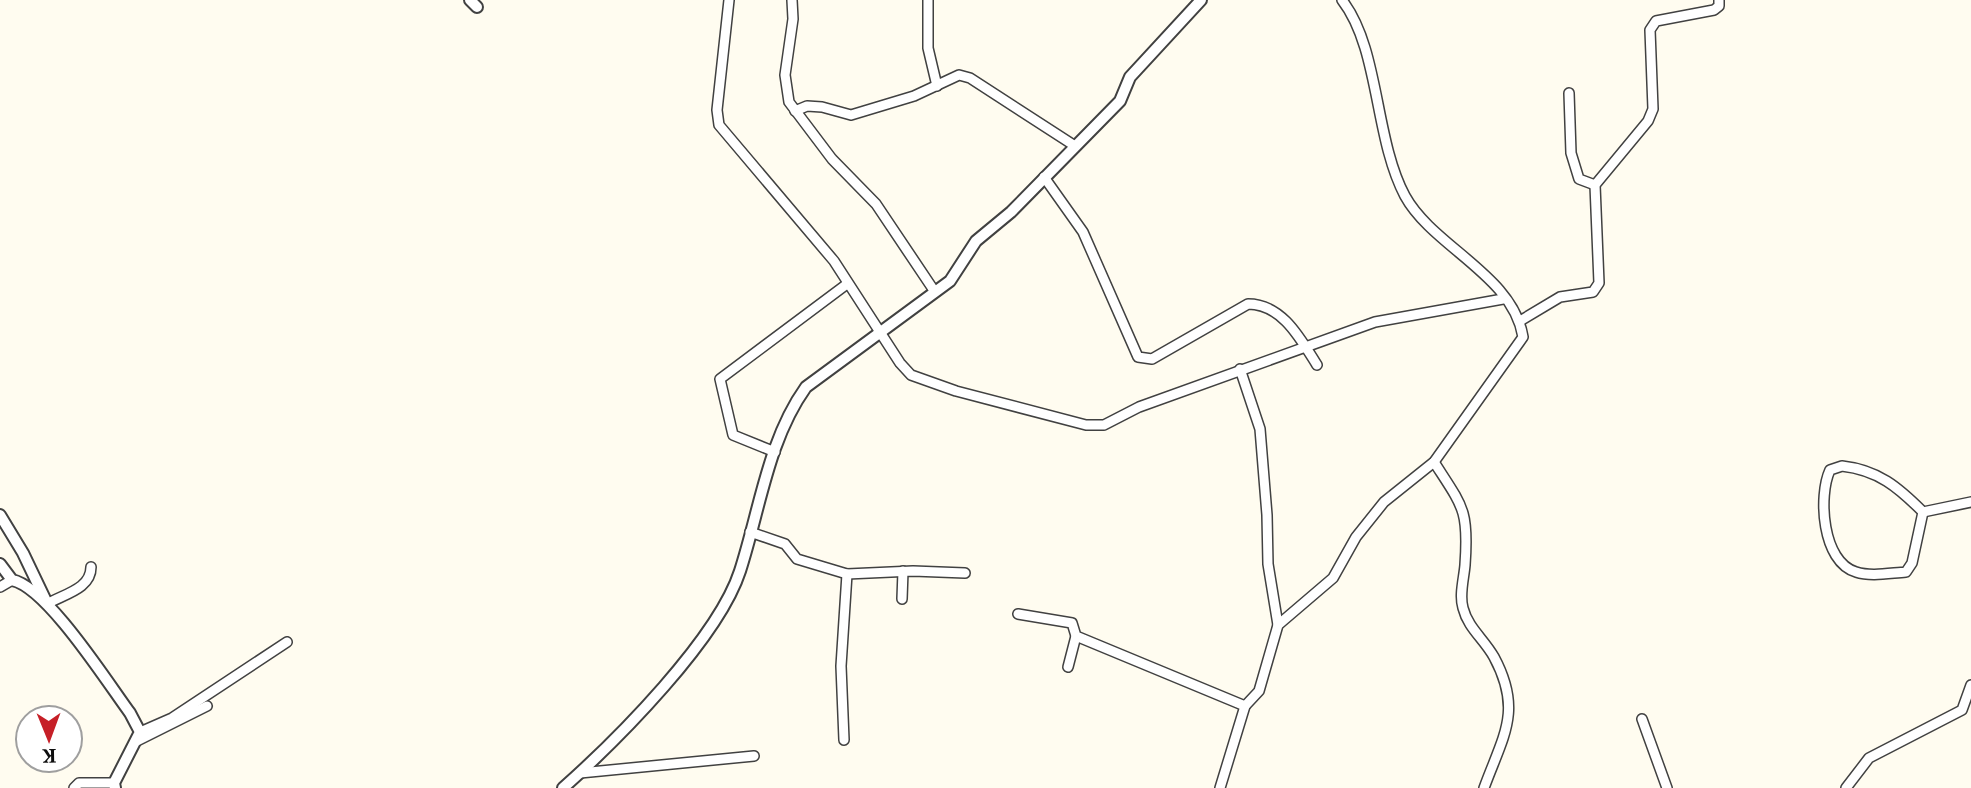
<svg xmlns="http://www.w3.org/2000/svg" width="1971" height="788" font-family="'Noto Serif',serif">
  <rect width="100%" height="100%" fill="#fffcf0"/>
  <g fill="none" stroke-linecap="round" stroke-linejoin="round">
    <defs>
      <g id="minor">
        <path d="M729,0l-12,110 2,15 115,136 66,102 11,12 45,16 130,34h18l35,-18 236,-85 128,-23"/>
        <path d="M792,0l1,19 -8,56 4,27 43,57 44,45 59,88"/>
        <path d="M928,0v48l9,38"/>
        <path d="M1569,93l2,60 8,26 16,6"/>
        <path d="M795,111l12,-5 15,1 29,8 63,-19 45,-21 11,3 105,68"/>
        <path d="M1044,177l39,55 55,125 14,2 96,-55c34,0 52,34 69,61"/>
        <path d="M1520,321l40,-24 33,-5 6,-9 -4,-98 53,-64 5,-12 -3,-79 6,-9 58,-11 5,-4v-6"/>
        <path d="M1240,369l20,60 7,86 1,49 10,61"/>
        <path d="M775,452l-42,-17 -13,-56 127,-95"/>
        <path d="M1434,462c29,45 35,48 31,103 -1,13 -6,30 -2,43 5,20 21,31 31,49 29,54 9,79 -10,131"/>
        <path d="M1842,466c36,4 56,21 81,46l-11,51 -6,9c-16,1 -35,5 -50,0 -34,-10 -38,-76 -26,-102z"/>
        <path d="M1923,512l48,-10"/>
        <path d="M750,532l35,12 12,15 50,15 66,-3 52,2"/>
        <path d="M0,587l12,-7"/>
        <path d="M902,599l1,-28"/>
        <path d="M47,604c17,-10 44,-15 44,-37"/>
        <path d="M1018,614l54,9 4,13 169,70"/>
        <path d="M1068,667l8,-31"/>
        <path d="M1642,719l25,69"/>
        <path d="M140,732l32,-14 115,-76"/>
        <path d="M844,740l-3,-74 6,-92"/>
        <path d="M137,741l70,-35"/>
        <path d="M580,773l174,-17"/>
        <path d="M74,788l5,-5h35"/>
        <path d="M1220,788l25,-82 14,-15 19,-66 55,-47 23,-41 28,-35 50,-40 89,-125c-10,-62 -90,-90 -118,-141 -31,-58 -25,-147 -63,-196"/>
        <path d="M1846,788l23,-30 93,-48 9,-25"/>
      </g>
      <g id="tertiary">
        <path d="M470,0l7,7"/>
        <path d="M0,515l23,38 22,46"/>
        <path d="M0,564l12,16c35,7 95,102 118,133l10,19 -26,51 1,5"/>
        <path d="M563,788c54,-48 155,-149 177,-217 20,-62 28,-131 66,-184l144,-106 26,-40 35,-29 109,-111 10,-24 71,-77"/>
      </g>
    </defs>
    <use href="#minor" stroke="#414141" stroke-width="12"/>
    <use href="#tertiary" stroke="#414141" stroke-width="14"/>
    <use href="#minor" stroke="#fff" stroke-width="9"/>
    <use href="#tertiary" stroke="#fff" stroke-width="10"/>
  </g>
  <g transform="translate(49 739) rotate(179)"><circle r="33" fill="#ffffff" stroke="#9f9f9f" stroke-width="2"/>
  <path d="M0-5L12 26L0 18L-12 26Z" fill="#c61f27"/>
  <text y="-10" font-size="19" font-weight="bold" text-anchor="middle" fill="#0e0e0e">K</text>
  </g>
</svg>
